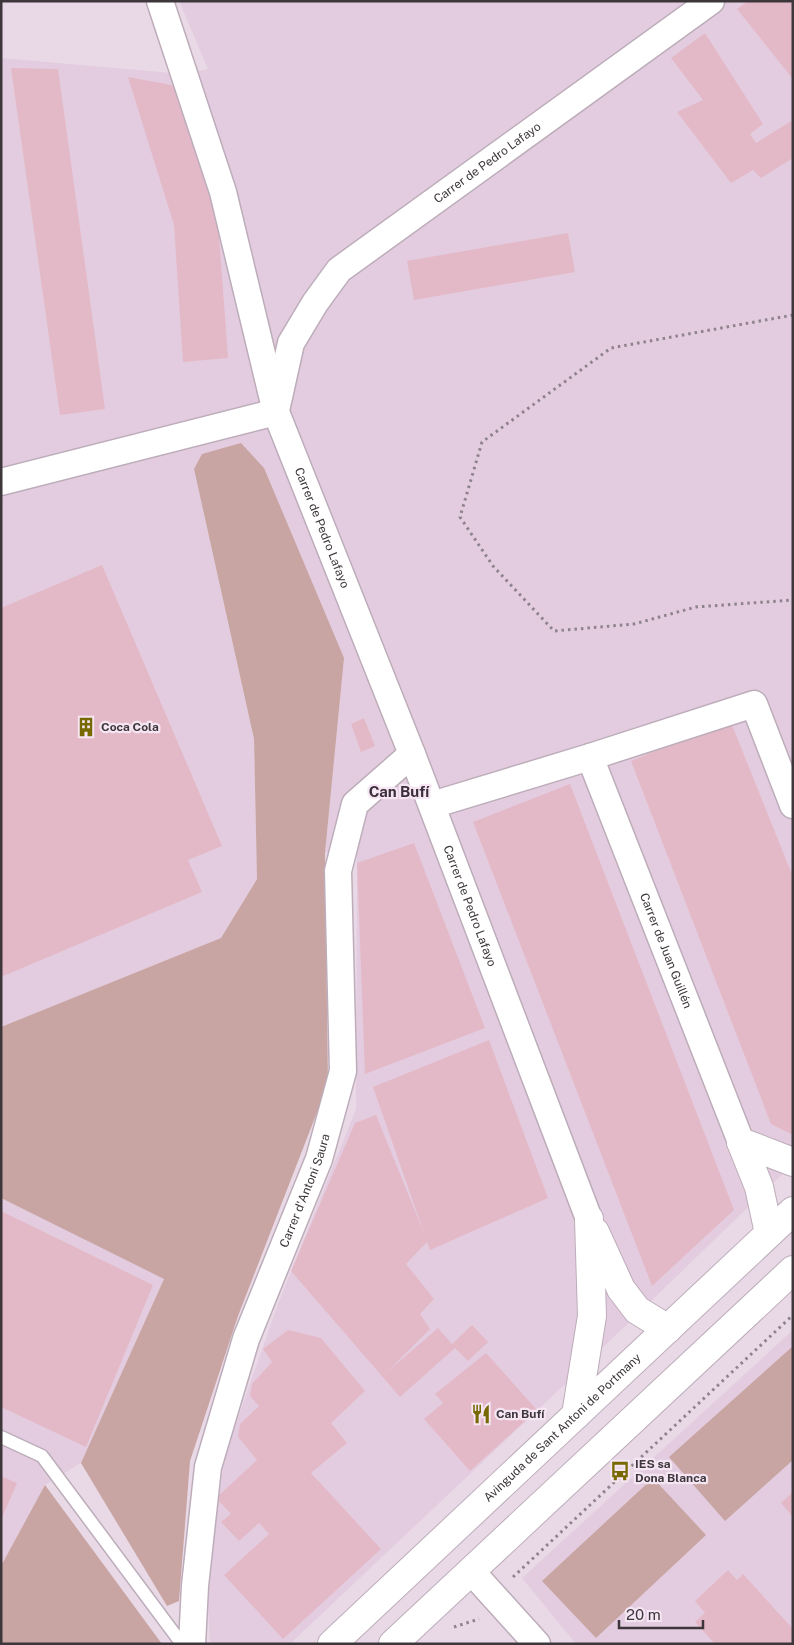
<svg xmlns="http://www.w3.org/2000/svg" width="794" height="1645" font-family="'Public Sans',sans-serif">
  <rect width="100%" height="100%" fill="#e9d9e6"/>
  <g fill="#e3ccdf">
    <path d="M179,1h614v1163l-232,224 -271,256h-80l-3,-62 18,-127 53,-151 78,-195 1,-263 -32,7 19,-195 -150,-189 60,270 3,140 -36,59 -220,89v-969l183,16 24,-5z"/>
    <path d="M1,1198l163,81 -83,184 -36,22 -44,81z"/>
    <path d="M793,1330v314h-217l-54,-66z"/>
  </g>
  <g fill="#c8a5a2">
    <path d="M241,443l23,25 80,190 -19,195 3,231 -90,232 -48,145 -11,140 -12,5 -86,-143 83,-184 -163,-81v-171l220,-89 36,-59 -3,-140 -60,-270 8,-15z"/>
    <path d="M793,1346v114l-68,61 -56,-64z"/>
    <path d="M653,1478l53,57 -110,103 -54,-57z"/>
    <path d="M45,1485l117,159h-161v-78z"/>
  </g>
  <g fill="#e4b9c7">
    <path d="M748,1h45l-1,77 -55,-69z"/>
    <path d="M705,33l58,91 -13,10 6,9 37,-23v38l-32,20 -8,-8 -22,13 -54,-71 26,-12 -32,-42z"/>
    <path d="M11,68l47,1 47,340 -45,6z"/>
    <path d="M128,77l49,9 40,122 11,150 -45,4 -9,-137z"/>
    <path d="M568,233l7,39 -161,28 -7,-39z"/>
    <path d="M102,565l120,281 -34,14 14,32 -201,85v-369z"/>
    <path d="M364,718l11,28 -14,6 -10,-28z"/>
    <path d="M730,720l63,157v258l-22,-11 -140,-363z"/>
    <path d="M570,784l164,426 -82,76 -179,-464z"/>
    <path d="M414,843l71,185 -120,46 -8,-211z"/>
    <path d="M489,1040l59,158 -118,52 -3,-8 -21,22 28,35 -14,15 10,15 -43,43 51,-44 14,16 20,-19 16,17 -20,19 -13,-13 -55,49 -109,-126 64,-148 21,-8 48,118 -51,-146z"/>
    <path d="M1,1211l152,74 -67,162 -85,-40z"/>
    <path d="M288,1330l33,8 44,53 -34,32 16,20 -36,30 70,76 -98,90 -59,-64 45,-41 -10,-11 -20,18 -18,-19 10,-8 -15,-16 41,-38 -19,-23 2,-13 19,-18 -9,-10 2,-12 20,-22 -9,-13z"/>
    <path d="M486,1353l51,57 -67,61 -46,-52 19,-16 -8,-9z"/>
    <path d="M1,1476l16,7 -16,37z"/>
    <path d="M793,1492v25l-12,-14z"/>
    <path d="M728,1570l9,10 6,-6 50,55v15h-78l-20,-22 10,-9 -10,-12z"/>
  </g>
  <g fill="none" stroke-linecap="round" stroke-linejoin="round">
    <defs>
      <path id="lane" d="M1,1437l41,19 140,188"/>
      <g id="street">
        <path id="s1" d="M160,1l63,191 53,220 136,342 177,465"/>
        <path id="s2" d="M277,406l14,-63 24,-40 24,-33 372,-269"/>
        <path d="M1,482l275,-70"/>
        <path id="s3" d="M590,757l151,385"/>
        <path d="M432,805l158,-48 164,-53 39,101"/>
        <path d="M471,1571l66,73"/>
        <path id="s4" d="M192,1644l3,-58 13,-119 38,-128 73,-180 24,-88 -5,-200 17,-67 57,-50"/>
      </g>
      <g id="primary">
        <path d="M741,1142l18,45 10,46"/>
        <path d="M741,1142l52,20"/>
        <path d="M595,1232l26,57 16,21 31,19"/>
        <path d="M576,1415l16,-99 -3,-97"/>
        <path id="s5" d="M332,1644l461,-433"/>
        <path d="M393,1644l400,-374"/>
      </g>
    </defs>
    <use href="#lane" stroke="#bdadba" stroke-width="15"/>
    <use href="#street" stroke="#bdadba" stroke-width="29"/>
    <use href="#primary" stroke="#bdadba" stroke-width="30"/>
    <g stroke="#8e838c" stroke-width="3" stroke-dasharray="2.5 4" stroke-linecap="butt">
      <path d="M793,315l-182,33 -129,94 -22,75 33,49 61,65 80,-7 62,-17 97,-7"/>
      <path d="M513,1577l280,-262"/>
      <path d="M454,1627l25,-8"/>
    </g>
    <use href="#lane" stroke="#fff" stroke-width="12"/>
    <use href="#street" stroke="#fff" stroke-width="26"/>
    <use href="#primary" stroke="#fff" stroke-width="28"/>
  </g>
  <defs>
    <symbol id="building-bare" viewBox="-9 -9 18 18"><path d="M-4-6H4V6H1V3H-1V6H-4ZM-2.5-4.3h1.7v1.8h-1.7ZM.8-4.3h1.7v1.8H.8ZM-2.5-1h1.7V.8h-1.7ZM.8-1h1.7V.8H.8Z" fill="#776800" stroke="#f6e6f4" stroke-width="2.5" paint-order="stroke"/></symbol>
    <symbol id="restaurant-bare" viewBox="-9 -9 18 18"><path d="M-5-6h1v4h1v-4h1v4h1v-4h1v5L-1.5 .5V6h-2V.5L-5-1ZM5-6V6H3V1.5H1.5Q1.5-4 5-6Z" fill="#776800" stroke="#f6e6f4" stroke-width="2.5" paint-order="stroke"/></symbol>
    <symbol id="bus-bare" viewBox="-9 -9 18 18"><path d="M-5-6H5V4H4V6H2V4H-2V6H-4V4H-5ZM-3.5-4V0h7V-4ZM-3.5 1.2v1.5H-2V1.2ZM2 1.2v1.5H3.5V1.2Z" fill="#776800" stroke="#f6e6f4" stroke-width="2.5" paint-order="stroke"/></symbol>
  </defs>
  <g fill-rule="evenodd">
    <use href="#building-bare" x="72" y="713" width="28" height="28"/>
    <use href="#restaurant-bare" x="467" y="1400" width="28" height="28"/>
    <use href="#bus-bare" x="606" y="1457" width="28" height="28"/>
  </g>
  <g text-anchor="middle" stroke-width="4.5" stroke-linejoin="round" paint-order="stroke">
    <g font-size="12" fill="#3d373c" stroke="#f6e6f4">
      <text dy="4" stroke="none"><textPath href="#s2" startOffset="335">Carrer de Pedro Lafayo</textPath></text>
      <text dy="4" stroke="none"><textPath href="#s1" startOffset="552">Carrer de Pedro Lafayo</textPath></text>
      <text dy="4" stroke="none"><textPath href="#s1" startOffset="958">Carrer de Pedro Lafayo</textPath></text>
      <text dy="4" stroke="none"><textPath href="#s3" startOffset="208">Carrer de Juan Guillén</textPath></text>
      <text dy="4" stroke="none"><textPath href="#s4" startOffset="471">Carrer d'Antoni Saura</textPath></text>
      <text dy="4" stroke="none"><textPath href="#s5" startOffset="316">Avinguda de Sant Antoni de Portmany</textPath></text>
    </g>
    <g font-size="12" font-weight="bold" fill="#3d373c" stroke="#f6e6f4" text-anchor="start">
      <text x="101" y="731">Coca Cola</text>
      <text x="496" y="1418">Can Bufí</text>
      <text x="635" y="1468">IES sa<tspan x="635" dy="14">Dona Blanca</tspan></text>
    </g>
    <g font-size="15" font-weight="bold" fill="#3a2e39" stroke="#f6e6f4">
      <text x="399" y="797">Can Bufí</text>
    </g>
  </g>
  <rect width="794" height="1645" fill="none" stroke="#3d373c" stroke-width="5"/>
  <path d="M619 1620v8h84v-8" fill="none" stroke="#3d373c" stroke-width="2.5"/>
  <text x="626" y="1620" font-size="15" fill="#3d373c" stroke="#f6e6f4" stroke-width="4" paint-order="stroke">20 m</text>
</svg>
